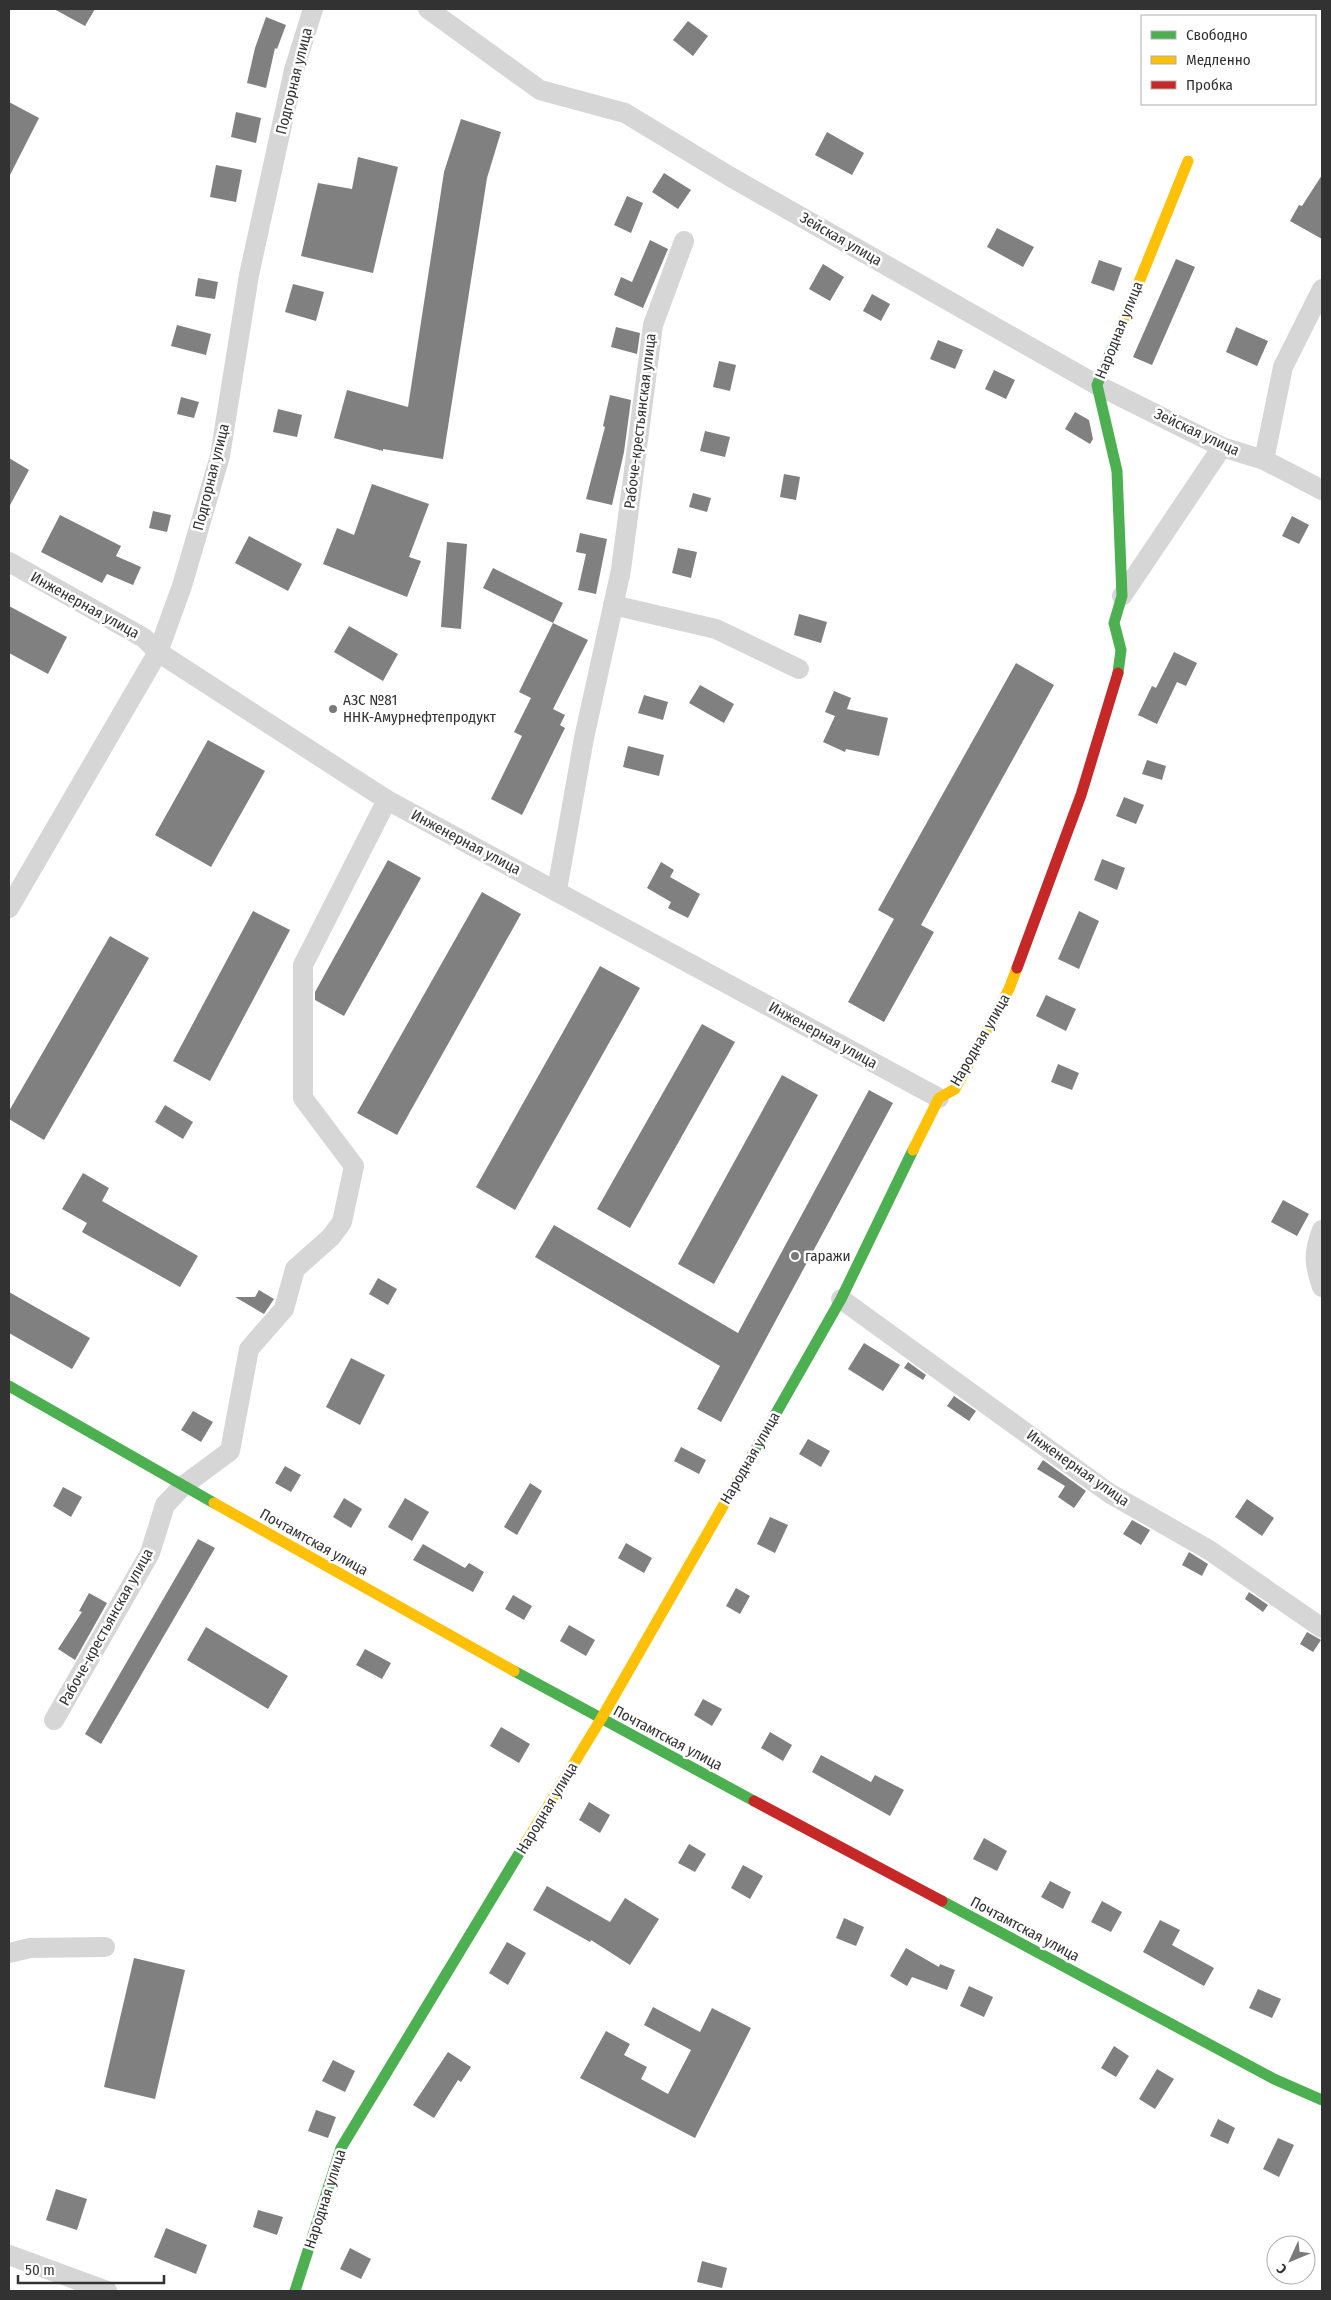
<svg xmlns="http://www.w3.org/2000/svg" width="1331" height="2300" font-family="'Fira Sans Condensed',sans-serif">
  <rect width="100%" height="100%" fill="#fff"/>
  <g fill="#808080">
    <path d="M54,9h41l-10,17z"/>
    <path d="M266,17l20,8 -9,24 -2,-1 -9,40 -19,-5 8,-35z"/>
    <path d="M688,21l20,15 -15,20 -20,-16z"/>
    <path d="M9,102l30,16 -30,59z"/>
    <path d="M236,112l25,6 -5,25 -25,-6z"/>
    <path d="M461,119l40,13 -14,46 -44,281 -60,-10v2l-49,-13 13,-48 61,17 36,-235z"/>
    <path d="M827,132l37,21 -12,22 -37,-20z"/>
    <path d="M358,157l40,10 -25,106 -72,-17 17,-73 34,6z"/>
    <path d="M216,165l26,5 -6,32 -26,-5z"/>
    <path d="M664,173l27,17 -13,19 -26,-17z"/>
    <path d="M1322,175v64l-32,-18 9,-16 3,1z"/>
    <path d="M627,196l16,7 -12,30 -17,-8z"/>
    <path d="M997,228l37,19 -11,20 -36,-20z"/>
    <path d="M650,240l18,9 -25,59 -29,-13 7,-18 11,5z"/>
    <path d="M1176,259l19,8 -43,98 -19,-8z"/>
    <path d="M1099,260l23,8 -8,23 -23,-8z"/>
    <path d="M823,264l21,13 -14,24 -21,-12z"/>
    <path d="M198,278l20,4 -3,17 -20,-3z"/>
    <path d="M293,284l31,8 -8,29 -31,-9z"/>
    <path d="M872,294l18,10 -9,17 -18,-10z"/>
    <path d="M177,325l34,9 -5,21 -35,-9z"/>
    <path d="M616,327l24,6 -3,21 -26,-7z"/>
    <path d="M1236,327l32,14 -11,25 -31,-14z"/>
    <path d="M938,340l25,10 -8,19 -25,-10z"/>
    <path d="M719,361l17,4 -6,26 -17,-4z"/>
    <path d="M994,370l21,10 -9,19 -21,-10z"/>
    <path d="M610,395l21,5 -7,52 -12,53 -26,-6 19,-72 -2,-1z"/>
    <path d="M181,397l18,5 -5,16 -17,-4z"/>
    <path d="M278,409l24,6 -5,22 -24,-5z"/>
    <path d="M1075,412l14,8 4,19 -3,5 -25,-15z"/>
    <path d="M705,431l25,6 -5,20 -25,-6z"/>
    <path d="M9,458l20,12 -20,37z"/>
    <path d="M784,474l16,3 -4,23 -16,-3z"/>
    <path d="M372,484l57,20 -20,53 12,4 -14,36 -84,-33 14,-36 17,7z"/>
    <path d="M693,493l18,5 -4,14 -18,-5z"/>
    <path d="M153,511l18,4 -4,17 -18,-4z"/>
    <path d="M60,515l61,31 -5,10 25,11 -8,18 -26,-11 -5,9 -61,-31z"/>
    <path d="M1292,516l17,9 -10,19 -17,-8z"/>
    <path d="M580,533l27,6 -11,55 -18,-4 8,-36 -10,-2z"/>
    <path d="M249,536l53,28 -14,27 -53,-28z"/>
    <path d="M447,542l20,2 -6,85 -20,-2z"/>
    <path d="M678,548l19,4 -6,26 -19,-5z"/>
    <path d="M493,568l70,35 -10,20 -70,-35z"/>
    <path d="M9,606l58,31 -19,37 -39,-21z"/>
    <path d="M799,614l28,8 -6,21 -27,-8z"/>
    <path d="M553,623l35,17 -35,69 12,6 -5,10 5,3 -43,87 -31,-16 31,-63 -8,-4 17,-34 -12,-6z"/>
    <path d="M349,626l49,28 -15,27 -49,-29z"/>
    <path d="M1174,652l23,11 -11,23 -9,-4 -20,42 -19,-9 14,-29 4,2z"/>
    <path d="M1016,663l38,22 -133,240 13,7 -50,90 -36,-20 46,-83 -16,-9z"/>
    <path d="M700,685l34,19 -10,19 -35,-20z"/>
    <path d="M834,691l17,7 -4,11 41,9 -9,38 -33,-7 -1,3 -22,-10 12,-26 -10,-4z"/>
    <path d="M644,695l24,7 -5,18 -25,-7z"/>
    <path d="M208,740l57,31 -54,96 -56,-32z"/>
    <path d="M628,746l36,9 -5,21 -36,-9z"/>
    <path d="M1147,760l19,6 -4,14 -20,-6z"/>
    <path d="M1124,797l20,8 -8,19 -20,-8z"/>
    <path d="M1102,859l23,9 -8,22 -23,-10z"/>
    <path d="M388,860l33,18 -77,138 -29,-16v-8z"/>
    <path d="M661,862l13,8 -4,7 30,17 -12,24 -20,-10 3,-6 -24,-14z"/>
    <path d="M482,892l39,22 -124,221 -40,-22z"/>
    <path d="M253,911l37,19 -80,151 -37,-20z"/>
    <path d="M1079,911l20,10 -20,48 -21,-10z"/>
    <path d="M110,936l39,22 -105,182 -35,-21v-8z"/>
    <path d="M600,966l40,22 -125,222 -39,-23z"/>
    <path d="M1046,995l30,14 -10,22 -30,-15z"/>
    <path d="M702,1024l33,18 -105,186 -33,-19z"/>
    <path d="M1058,1064l21,9 -7,17 -21,-8z"/>
    <path d="M782,1075l36,20 -104,189 -36,-20z"/>
    <path d="M869,1090l24,13 -172,319 -24,-13 23,-43 -185,-109 19,-32 184,108z"/>
    <path d="M165,1105l28,17 -10,17 -28,-17z"/>
    <path d="M83,1173l26,15 -7,13 96,55 -18,31 -98,-55 5,-9 -25,-14z"/>
    <path d="M1283,1200l26,14 -12,22 -26,-14z"/>
    <path d="M378,1278l19,11 -9,16 -19,-11z"/>
    <path d="M259,1290l15,9 -10,15 -29,-17h20z"/>
    <path d="M9,1292l81,46 -18,31 -63,-36z"/>
    <path d="M864,1343l36,22 -17,26 -35,-22z"/>
    <path d="M351,1358l34,17 -25,50 -34,-18z"/>
    <path d="M908,1362l18,13 -3,5 -19,-12z"/>
    <path d="M954,1396l22,15 -7,10 -22,-15z"/>
    <path d="M193,1411l20,11 -12,20 -20,-12z"/>
    <path d="M808,1439l22,12 -9,16 -22,-13z"/>
    <path d="M681,1447l25,13 -7,14 -25,-13z"/>
    <path d="M1043,1460l43,31 -12,17 -16,-11 7,-11 -28,-17z"/>
    <path d="M285,1466l16,9 -10,17 -16,-9z"/>
    <path d="M530,1483l12,8 -25,44 -13,-8z"/>
    <path d="M63,1487l19,10 -11,20 -18,-11z"/>
    <path d="M344,1498l18,11 -11,19 -18,-11z"/>
    <path d="M405,1498l24,14 -17,29 -24,-14z"/>
    <path d="M1247,1499l27,19 -12,18 -27,-19z"/>
    <path d="M770,1517l18,8 -13,28 -18,-9z"/>
    <path d="M1132,1520l18,10 -9,15 -18,-11z"/>
    <path d="M198,1539l17,9 -114,196 -16,-10z"/>
    <path d="M626,1543l26,15 -8,15 -26,-15z"/>
    <path d="M423,1544l42,24 4,-5 15,9 -11,20 -60,-32z"/>
    <path d="M1189,1552l19,12 -6,12 -20,-11z"/>
    <path d="M736,1588l14,8 -10,18 -14,-8z"/>
    <path d="M1249,1592l19,13 -5,7 -18,-13z"/>
    <path d="M89,1593l18,10 -32,57 -17,-11 24,-37 -3,-1z"/>
    <path d="M513,1595l19,11 -8,14 -19,-11z"/>
    <path d="M569,1625l26,15 -9,16 -26,-15z"/>
    <path d="M206,1627l82,49 -20,33 -81,-49z"/>
    <path d="M1307,1632l14,8 -8,12 -13,-8z"/>
    <path d="M365,1649l26,14 -9,16 -26,-14z"/>
    <path d="M703,1699l19,10 -10,17 -18,-11z"/>
    <path d="M501,1727l29,17 -11,19 -29,-17z"/>
    <path d="M770,1732l22,13 -9,16 -22,-13z"/>
    <path d="M821,1755l50,27 4,-7 29,15 -14,26 -78,-44z"/>
    <path d="M589,1802l21,13 -10,18 -21,-13z"/>
    <path d="M984,1838l23,13 -10,20 -24,-12z"/>
    <path d="M689,1844l17,10 -11,18 -17,-9z"/>
    <path d="M743,1865l20,11 -13,23 -19,-11z"/>
    <path d="M1050,1881l21,11 -8,17 -22,-12z"/>
    <path d="M547,1886l63,36 15,-24 34,21 -29,46 -39,-25 -1,2 -57,-32z"/>
    <path d="M1102,1901l20,11 -11,20 -20,-10z"/>
    <path d="M844,1918l20,9 -8,19 -20,-8z"/>
    <path d="M1160,1920l20,10 -8,15 42,23 -10,18 -61,-34z"/>
    <path d="M507,1942l19,11 -18,32 -19,-12z"/>
    <path d="M906,1948l33,19 1,-3 15,6 -8,20 -35,-13 -5,9 -17,-10z"/>
    <path d="M134,1958l51,12 -30,129 -51,-12z"/>
    <path d="M969,1986l24,11 -9,20 -24,-11z"/>
    <path d="M1258,1989l23,10 -9,19 -23,-10z"/>
    <path d="M653,2007l47,25 12,-24 39,20 -56,110 -115,-60 26,-47 24,13 -6,11 23,12 -6,12 27,15 23,-44 -47,-25z"/>
    <path d="M1114,2046l15,10 -13,21 -15,-9z"/>
    <path d="M448,2052l23,15 -10,15 -3,-2 -24,38 -21,-13z"/>
    <path d="M333,2060l22,11 -10,21 -23,-11z"/>
    <path d="M1157,2069l17,10 -19,30 -16,-10z"/>
    <path d="M316,2110l20,7 -8,21 -20,-7z"/>
    <path d="M1218,2119l17,9 -7,16 -18,-8z"/>
    <path d="M1278,2138l16,7 -15,32 -16,-8z"/>
    <path d="M56,2189l31,10 -10,31 -31,-10z"/>
    <path d="M258,2210l25,7 -6,18 -24,-8z"/>
    <path d="M166,2228l41,17 -11,29 -42,-17z"/>
    <path d="M350,2248l21,11 -10,20 -21,-10z"/>
    <path d="M702,2261l25,7 -5,20 -25,-6z"/>
  </g>
  <g fill="none" stroke-linecap="round" stroke-linejoin="round">
    <g stroke="#d6d6d6" stroke-width="20">
      <path d="M428,9l112,81 85,23 104,63 368,209 125,62 42,13 58,30"/>
      <path d="M1264,460l19,-93 39,-78"/>
      <path d="M9,562l135,76 14,14 229,148 552,298"/>
      <path d="M1122,596l100,-149"/>
      <path d="M613,605l103,24 83,40"/>
      <path d="M557,890l27,-152 37,-168 32,-245 31,-84"/>
      <path d="M9,908l149,-256 24,-66 38,-130 29,-181 45,-205 19,-61"/>
      <path d="M1322,1230c-9,23 -8,34 0,57"/>
      <path d="M841,1299l268,194 100,57 113,78"/>
      <path d="M54,1720l96,-167 15,-48 18,-19 47,-35 19,-102 35,-40 11,-40 36,-32 11,-15 12,-56 -51,-68v-133l84,-165"/>
      <path d="M9,1953l21,-5 75,-1"/>
      <path d="M9,2255l98,36"/>
    </g>
    <g stroke="#4caf50" stroke-width="11">
      <path d="M1116,339l-19,46 20,86 5,125 -8,27 7,27 -3,23"/>
      <path d="M9,1386l205,117"/>
      <path d="M746,1466l95,-167 72,-149"/>
      <path d="M514,1671l240,130"/>
      <path d="M942,1901l332,178 48,21"/>
      <path d="M295,2291l46,-143 185,-306"/>
    </g>
    <g stroke="#ffc107" stroke-width="11">
      <path d="M1116,339l72,-178"/>
      <path d="M913,1150l26,-52 16,-9 54,-100 8,-21"/>
      <path d="M214,1503l300,168"/>
      <path d="M526,1842l75,-123 145,-253"/>
    </g>
    <g stroke="#c62828" stroke-width="11">
      <path d="M1017,968l64,-173 37,-122"/>
      <path d="M754,1801l188,100"/>
    </g>
  </g>
  <g fill="#7a7a7a" stroke="#fff" stroke-width="2">
    <circle cx="333" cy="709" r="5"/>
    <circle cx="795" cy="1256" r="5"/>
  </g>
  <g text-anchor="middle" stroke-width="5" stroke-linejoin="round" paint-order="stroke">
    <g font-size="15" fill="#323232" stroke="#fff">
      <text transform="translate(294 81) rotate(-76)" y="5">Подгорная улица</text>
      <text transform="translate(841 239) rotate(30)" y="5">Зейская улица</text>
      <text transform="translate(1119 330) rotate(-68)" y="5">Народная улица</text>
      <text transform="translate(640 421) rotate(-83)" y="5">Рабоче-крестьянская улица</text>
      <text transform="translate(1197 432) rotate(25)" y="5">Зейская улица</text>
      <text transform="translate(211 477) rotate(-76)" y="5">Подгорная улица</text>
      <text transform="translate(85 605) rotate(29)" y="5">Инженерная улица</text>
      <text transform="translate(466 842) rotate(28)" y="5">Инженерная улица</text>
      <text transform="translate(823 1035) rotate(29)" y="5">Инженерная улица</text>
      <text transform="translate(980 1040) rotate(-60)" y="5">Народная улица</text>
      <text transform="translate(750 1458) rotate(-60)" y="5">Народная улица</text>
      <text transform="translate(1078 1468) rotate(35)" y="5">Инженерная улица</text>
      <text transform="translate(314 1542) rotate(29)" y="5">Почтамтская улица</text>
      <text transform="translate(106 1627) rotate(-61)" y="5">Рабоче-крестьянская улица</text>
      <text transform="translate(668 1738) rotate(28)" y="5">Почтамтская улица</text>
      <text transform="translate(547 1808) rotate(-59)" y="5">Народная улица</text>
      <text transform="translate(1025 1929) rotate(28)" y="5">Почтамтская улица</text>
      <text transform="translate(325 2199) rotate(-72)" y="5">Народная улица</text>
    </g>
    <g font-size="15" fill="#323232" stroke="#fff" text-anchor="start">
      <text x="343" y="705">АЗС №81<tspan x="343" dy="17">ННК-Амурнефтепродукт</tspan></text>
      <text x="805" y="1261">гаражи</text>
    </g>
  </g>
  <rect width="1331" height="2300" fill="none" stroke="#323232" stroke-width="20"/>
  <rect x="1141" y="15" width="175" height="90" fill="#ffffff" stroke="#adadad"/>
  <rect x="1151" y="31" width="25" height="8" fill="#4caf50" stroke="#adadad"/>
  <text x="1186" y="40" font-size="15" fill="#323232">Свободно</text>
  <rect x="1151" y="56" width="25" height="8" fill="#ffc107" stroke="#adadad"/>
  <text x="1186" y="65" font-size="15" fill="#323232">Медленно</text>
  <rect x="1151" y="81" width="25" height="8" fill="#c62828" stroke="#adadad"/>
  <text x="1186" y="90" font-size="15" fill="#323232">Пробка</text>
  <g transform="translate(1291 2260) rotate(226)"><circle r="24" fill="#ffffff" stroke="#adadad"/>
  <path d="M0-4L9 19L0 12L-9 19Z" fill="#7a7a7a"/>
  <text y="-8" font-size="14" font-weight="bold" text-anchor="middle" fill="#323232">С</text>
  </g>
  <path d="M18 2275v8h146v-8" fill="none" stroke="#323232" stroke-width="2.5"/>
  <text x="25" y="2275" font-size="15" fill="#323232" stroke="#ffffff" stroke-width="4" paint-order="stroke">50 m</text>
</svg>
